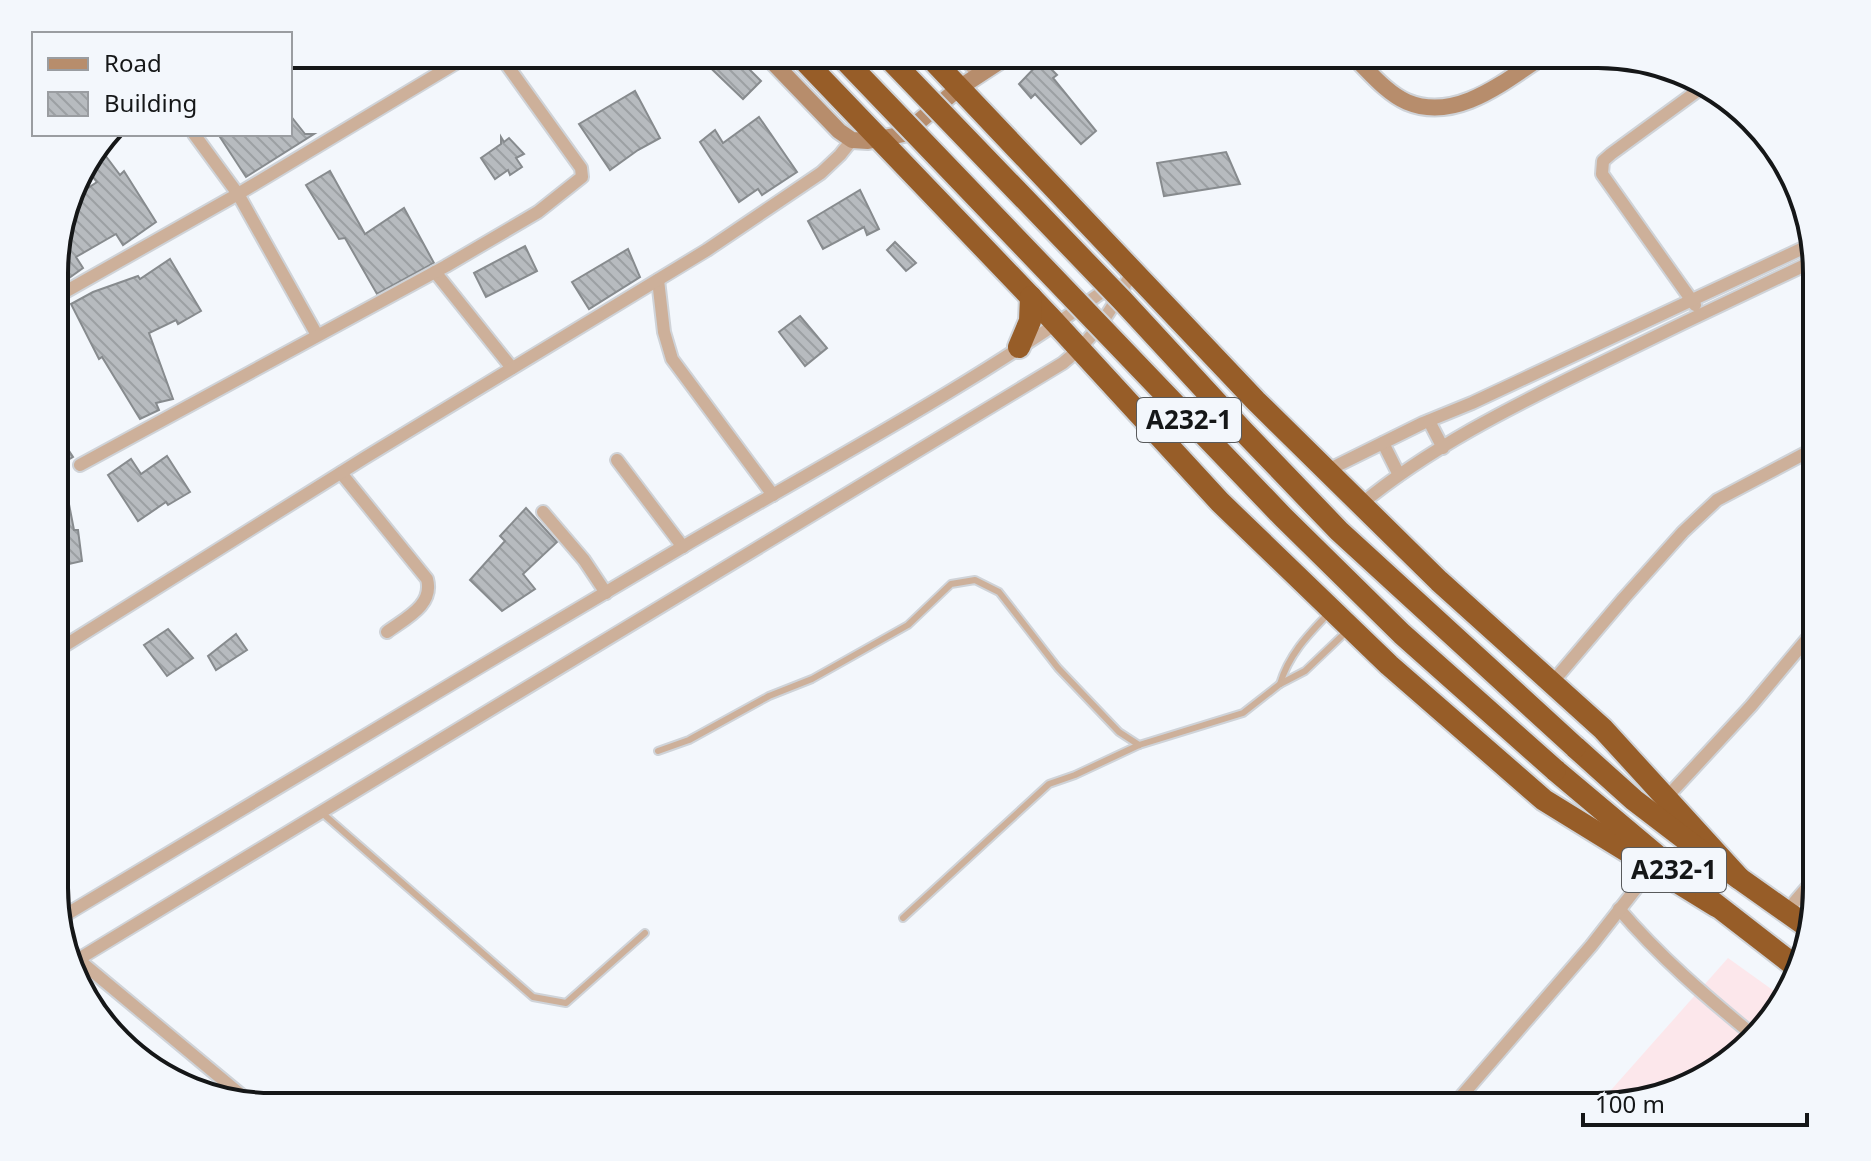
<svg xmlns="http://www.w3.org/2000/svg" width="1871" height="1161" font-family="'Noto Sans',sans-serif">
  <defs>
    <pattern id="building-back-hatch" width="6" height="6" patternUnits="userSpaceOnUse" patternTransform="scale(2)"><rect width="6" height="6" fill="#b7bbbf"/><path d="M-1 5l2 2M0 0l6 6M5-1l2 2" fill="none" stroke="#9ca0a3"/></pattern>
  </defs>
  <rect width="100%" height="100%" fill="#f3f7fc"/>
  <path fill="#fce7eb" d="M1728,958l56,40 -4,11 -72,68 -96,30h-16z"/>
  <g fill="url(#building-back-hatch)" stroke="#878b8e" stroke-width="2">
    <path d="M410,54h28l-17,14z"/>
    <path d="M696,54h38l27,27 -18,18z"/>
    <path d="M1042,60l15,15 -4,3 43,53 -15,13 -46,-50 -4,4 -12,-14z"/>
    <path d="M635,91l25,47 -22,12 -28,20 -31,-46z"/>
    <path d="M290,115l15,19h9l-68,43 -28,-43h72z"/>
    <path d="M759,117l38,55 -35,23 -4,-6 -19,13 -39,-60 15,-12 8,13z"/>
    <path d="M501,137l3,5 5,-4 15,16 -8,4 6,9 -12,8 -2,-5 -13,9 -14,-21 20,-14z"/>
    <path d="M99,147l21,28 4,-4 32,51 -33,23 -7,-11 -40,23 7,11 -21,15 -6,-9v-29l14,-45 27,-18 -13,-16z"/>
    <path d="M1226,152l14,32 -76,12 -7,-33z"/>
    <path d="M330,171l35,63 39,-26 30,55 -57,31 -32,-56 -6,1 -33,-54z"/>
    <path d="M860,190l19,39 -12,6 -3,-8 -41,22 -15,-28z"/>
    <path d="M895,242l21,21 -10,8 -19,-21z"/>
    <path d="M525,246l12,25 -51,26 -12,-24z"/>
    <path d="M628,249l12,28 -51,32 -17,-27z"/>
    <path d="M170,259l31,52 -23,13 -2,-4 -27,13 24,66 -17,4 3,7 -19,9 -38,-62 -3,2 -28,-55 22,-12 45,-16 2,3z"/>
    <path d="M800,316l27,32 -22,18 -26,-34z"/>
    <path d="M56,431l17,26 -17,10z"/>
    <path d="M167,456l23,36 -22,13 -2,-3 -28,19 -30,-46 23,-16 10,15z"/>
    <path d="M62,468l12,62h4l4,31 -26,6v-98z"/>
    <path d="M526,508l31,34 -34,32 12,15 -33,22 -32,-31 35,-39 -5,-5z"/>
    <path d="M168,629l25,29 -26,18 -23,-31z"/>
    <path d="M236,634l11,16 -31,20 -8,-14z"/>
  </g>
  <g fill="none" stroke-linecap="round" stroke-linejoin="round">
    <defs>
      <g id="lane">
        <path d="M1280,684c9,-30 28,-49 49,-71"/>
        <path d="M658,751l31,-11 80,-44 43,-17 96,-54 43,-41 24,-4 24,12 59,76 61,64 20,13"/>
        <path d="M321,812l212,185 33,6 79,-70"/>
        <path d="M903,918l146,-134 26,-9 64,-30 104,-32 37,-29 25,-13 41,-39"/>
      </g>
      <g id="street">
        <path d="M960,54l19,21"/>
        <path d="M194,134l44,60 79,141"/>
        <path d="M435,272l77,96"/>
        <path d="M658,280l6,52 8,27 101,136"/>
        <path d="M56,297l182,-103 233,-140"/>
        <path d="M1695,305l-93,-131 1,-13 8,-7 93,-68"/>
        <path d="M1429,421l14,27"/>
        <path d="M1383,443l16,32"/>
        <path d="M617,460l66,87"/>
        <path d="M80,465l366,-199 92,-54 44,-35 -1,-9 -82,-114"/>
        <path d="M1326,471l97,-48 49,-20 340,-159"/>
        <path d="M341,473l86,106c7,26 -21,39 -40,53"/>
        <path d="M1360,505c69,-57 151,-98 231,-137 75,-37 150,-73 225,-108"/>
        <path d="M543,512l41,48 22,33"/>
        <path d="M56,651l310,-194 341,-207 114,-77 19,-18 12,-15"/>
        <path d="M1551,684l73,-86 59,-66 34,-32 100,-53"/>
        <path d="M1667,797l84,-91 66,-79"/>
        <path d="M1619,909c40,47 86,87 134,126"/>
        <path d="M1786,912l31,-36"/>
        <path d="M57,920c209,-124 417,-251 627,-374 144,-84 292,-163 428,-261"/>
        <path d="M68,951l178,148"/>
        <path d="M72,963l991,-600c34,-27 50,-56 71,-94"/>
        <path d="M1452,1107l139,-161 61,-78"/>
      </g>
      <g id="secondary">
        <path d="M765,54l74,77 13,9 16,1 36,-7 55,-46 52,-34"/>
        <path d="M1351,54c17,16 35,39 56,48 50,21 99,-22 139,-48"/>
      </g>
      <g id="highway">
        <path d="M798,54l253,264 169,184 169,163 155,135 172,106"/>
        <path d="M927,54l329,347 183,180 164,148 136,149"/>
        <path d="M1019,347l11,-26 1,-24"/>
        <path d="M1575,747l59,53 68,52 106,75"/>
        <path d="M1555,770l113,95"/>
        <path d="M1706,897l89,69"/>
      </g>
    </defs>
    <use href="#lane" stroke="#cfd3d8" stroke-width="10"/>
    <use href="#street" stroke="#cfd3d8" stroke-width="16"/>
    <use href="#secondary" stroke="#cfd3d8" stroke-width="20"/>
    <use href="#highway" stroke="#cfd3d8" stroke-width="26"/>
    <use href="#lane" stroke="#cdb09a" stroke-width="6"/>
    <use href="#street" stroke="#cdb09a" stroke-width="12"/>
    <use href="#secondary" stroke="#b78d6c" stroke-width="16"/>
    <use href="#highway" stroke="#975d28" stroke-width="22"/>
    <defs>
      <g id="highway-bridge">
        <path d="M839,54l444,463 119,117 153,136"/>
        <path d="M885,54l237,246 121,131 96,100 236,216"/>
      </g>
    </defs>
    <use href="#highway-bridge" stroke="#cfd3d8" stroke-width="26" stroke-linecap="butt"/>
    <use href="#highway-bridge" stroke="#975d28" stroke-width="22"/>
  </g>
  <g text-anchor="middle" stroke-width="6" stroke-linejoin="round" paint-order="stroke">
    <g fill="#f3f7fc" stroke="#585a5c" stroke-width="2">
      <rect x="1137" y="398" width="104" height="44" rx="6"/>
      <rect x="1622" y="848" width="104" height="44" rx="6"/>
    </g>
    <g font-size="26" font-weight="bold" fill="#151718">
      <text x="1189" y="429">A232-1</text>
      <text x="1674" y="879">A232-1</text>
    </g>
  </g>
  <path d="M0 0H1871V1161H0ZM273 68H1598A205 205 0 0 1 1803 273V888A205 205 0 0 1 1598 1093H273A205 205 0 0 1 68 888V273A205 205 0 0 1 273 68Z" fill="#f3f7fc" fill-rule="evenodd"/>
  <path fill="none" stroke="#151718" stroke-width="4" d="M273 68H1598A205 205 0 0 1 1803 273V888A205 205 0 0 1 1598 1093H273A205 205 0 0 1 68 888V273A205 205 0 0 1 273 68Z"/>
  <rect x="32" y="32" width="260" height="104" fill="#f3f7fc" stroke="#9a9da1" stroke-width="2"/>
  <rect x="48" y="58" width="40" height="12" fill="#b78d6c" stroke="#9a9da1" stroke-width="2"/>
  <text x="104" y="72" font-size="24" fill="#151718">Road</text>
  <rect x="48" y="92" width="40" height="24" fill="url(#building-back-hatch)" stroke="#9a9da1" stroke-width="2"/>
  <text x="104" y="112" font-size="24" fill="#151718">Building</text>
  <path d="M1583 1113v12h224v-12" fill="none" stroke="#151718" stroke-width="4"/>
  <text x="1595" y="1113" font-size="24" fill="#151718" stroke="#f3f7fc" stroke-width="6" paint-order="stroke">100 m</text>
</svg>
